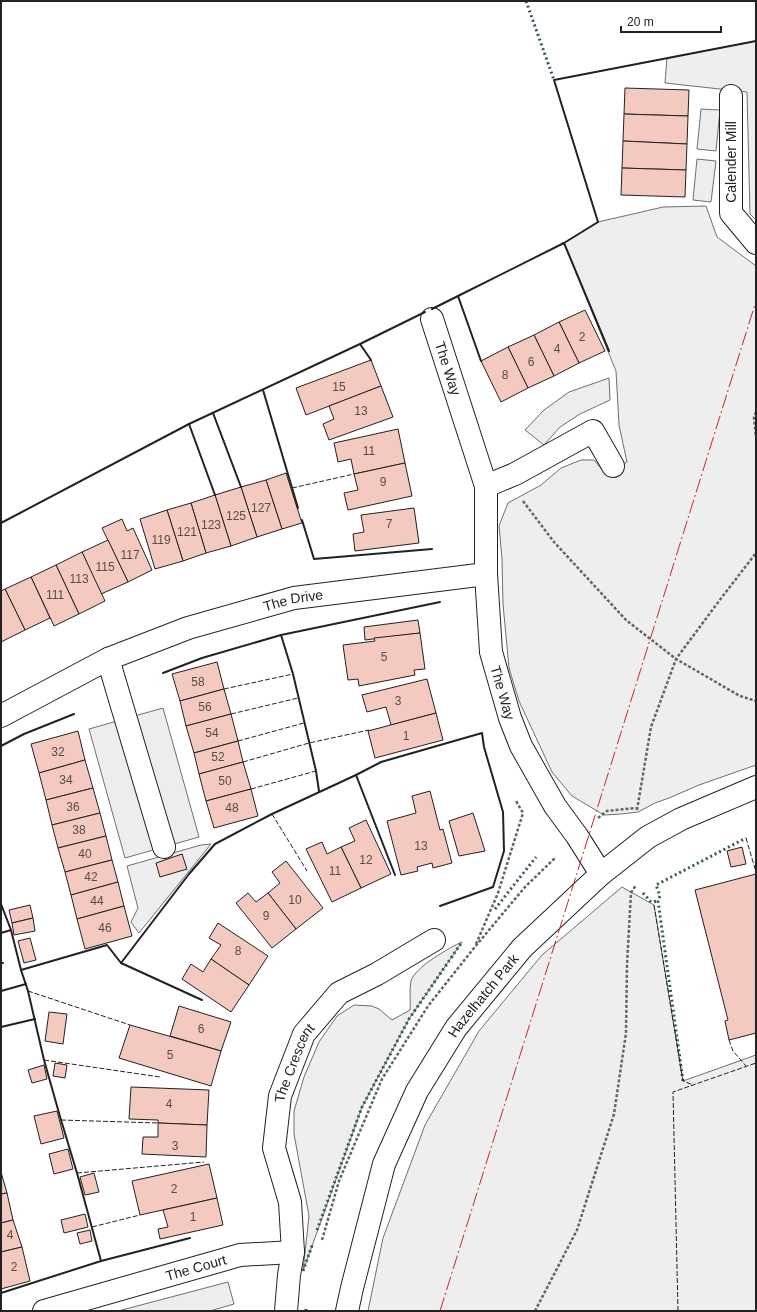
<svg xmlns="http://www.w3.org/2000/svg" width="757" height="1312" font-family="Helvetica,sans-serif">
  <rect width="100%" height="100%" fill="#fff"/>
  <g fill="#eee" stroke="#6f6f6f">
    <path d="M756,41v179l-6,-6 -3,-122 -82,-9 2,-25z"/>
    <path d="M706,206l11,31 39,29v499l-57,20 -30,13 -14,5 -17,9 -17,2 -17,1 -32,-19 -20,-24 -33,-71 -10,-33 -6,-64 -1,-45 -3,-33 9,-23 33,-18 20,-17 20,-8h13l11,13 22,-11 -8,-37 -3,-54 -52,-128 34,-21 65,-15z"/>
    <path d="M211,844l-72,89 -8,-11 7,-14 -11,-42 74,-21z"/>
    <path d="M622,887l32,18 29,176 73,-26v256h-388l15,-73 42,-113 54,-94 63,-76z"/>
    <path d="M462,942l-53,77 -47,88 -59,164 6,-55 -15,-82v-23l10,-34 15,-35 18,-26 17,-11 18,1 7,3 13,11 18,-10c1,-9 -1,-20 1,-29 3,-13 39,-34 51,-39z"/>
  </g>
  <g fill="#ededed" stroke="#6f6f6f">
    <path d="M701,109l19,1 -4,41 -19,-2z"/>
    <path d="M697,159l19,2 -5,41 -18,-2z"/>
    <path d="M609,378l1,22 -30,14 -20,13 -16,18 -19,-15 19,-20 25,-18z"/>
    <path d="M163,708l36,129 -74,21 -36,-129z"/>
    <path d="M228,1282l6,22 -24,7h-92z"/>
  </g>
  <g fill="#f3c9c0" stroke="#222">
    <path d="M625,88l64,2 -1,26 -64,-2z"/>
    <path d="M624,114l64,2 -1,28 -64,-3z"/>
    <path d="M623,141l64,3 -1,26 -64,-2z"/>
    <path d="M622,168l64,2 -1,27 -64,-2z"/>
    <path d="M585,310l20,41 -26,12 -20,-41z"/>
    <path d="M559,322l20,41 -25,13 -20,-41z"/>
    <path d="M534,335l20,41 -26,12 -20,-41z"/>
    <path d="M508,347l20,41 -27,14 -20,-41z"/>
    <path d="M371,360l10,26 -75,29 -10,-27z"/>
    <path d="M381,386l12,31 -64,23 -6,-16 11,-5 -5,-13z"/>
    <path d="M398,429l7,34 -51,11 -3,-15 -13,3 -4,-19z"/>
    <path d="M405,463l7,33 -64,14 -4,-17 14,-3 -4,-16z"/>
    <path d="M286,473l16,50 -20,6 -16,-49z"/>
    <path d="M266,480l16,49 -25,8 -16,-50z"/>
    <path d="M241,487l16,50 -26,9 -16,-51z"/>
    <path d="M215,495l16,51 -25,7 -15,-50z"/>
    <path d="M191,503l15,50 -23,8 -16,-51z"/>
    <path d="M414,508l5,35 -64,8 -2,-17 11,-2 -3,-17z"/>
    <path d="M167,510l16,51 -28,8 -15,-50z"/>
    <path d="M122,519l5,12 6,-3 19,42 -24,12 -26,-54z"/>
    <path d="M108,540l20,42 -27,12 -19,-42z"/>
    <path d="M82,552l23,49 -26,13 -23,-49z"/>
    <path d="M56,565l23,49 -25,12 -23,-49z"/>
    <path d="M31,577l19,41 -25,12 -20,-41z"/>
    <path d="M5,589l20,41 -24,12v-51z"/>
    <path d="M418,620l2,13 -55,7 -1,-13z"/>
    <path d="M420,633l5,36 -11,1 1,5 -56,11 -1,-7 -10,1 -5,-35 32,-4 -1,-3z"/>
    <path d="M217,662l7,27 -44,12 -8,-27z"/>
    <path d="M427,679l9,34 -45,12 -5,-18 -19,5 -5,-17z"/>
    <path d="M224,689l7,25 -45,12 -6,-25z"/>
    <path d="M436,713l7,27 -68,18 -7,-27z"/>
    <path d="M231,714l7,27 -44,12 -8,-27z"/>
    <path d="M78,731l7,29 -46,13 -8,-29z"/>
    <path d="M238,741l5,21 -44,12 -5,-21z"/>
    <path d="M85,760l8,28 -47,12 -7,-27z"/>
    <path d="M243,762l8,27 -45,12 -7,-27z"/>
    <path d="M93,788l7,25 -48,12 -6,-25z"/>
    <path d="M251,789l7,27 -44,12 -8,-27z"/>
    <path d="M430,791l10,39 3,-1 9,34 -19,5 -1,-5 -15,4 1,4 -17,4 -14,-54 29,-8 -4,-17z"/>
    <path d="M100,813l6,23 -48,12 -6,-23z"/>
    <path d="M473,813l12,38 -26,5 -10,-35z"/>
    <path d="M366,820l25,54 -30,14 -20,-41 14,-6 -6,-13z"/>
    <path d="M106,836l6,24 -47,12 -7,-24z"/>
    <path d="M322,842l5,12 14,-7 20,41 -29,14 -26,-53z"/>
    <path d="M742,847l4,17 -15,3 -4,-16z"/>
    <path d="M182,854l5,15 -27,8 -4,-14z"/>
    <path d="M112,860l6,22 -47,13 -6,-23z"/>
    <path d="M286,861l37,47 -27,21 -28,-36 12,-10 -8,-11z"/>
    <path d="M756,874v159l-27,7 -4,-19 3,-1 -33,-130z"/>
    <path d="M118,882l6,24 -47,13 -6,-24z"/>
    <path d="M248,893l8,9 12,-9 28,36 -24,19 -36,-45z"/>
    <path d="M30,905l3,13 -21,5 -3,-13z"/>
    <path d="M124,906l8,30 -47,13 -8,-30z"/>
    <path d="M33,918l2,13 -21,4 -2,-12z"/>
    <path d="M218,923l50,33 -19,29 -38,-26 10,-14 -12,-7z"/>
    <path d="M30,938l6,22 -12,3 -6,-22z"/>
    <path d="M211,959l38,26 -18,27 -49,-33 9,-15 12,8z"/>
    <path d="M179,1006l52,16 -10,29 -51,-15z"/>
    <path d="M49,1012l18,2 -4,30 -18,-3z"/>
    <path d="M130,1025l91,26 -10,35 -92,-28z"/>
    <path d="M55,1063l12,2 -2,13 -12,-2z"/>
    <path d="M44,1065l3,14 -15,4 -4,-13z"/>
    <path d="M131,1087l78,3 -2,35 -49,-2v-3l-29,-1z"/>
    <path d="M57,1111l7,27 -23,6 -7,-28z"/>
    <path d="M158,1123l49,2 -1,32 -64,-3 1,-17h15z"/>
    <path d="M68,1149l5,20 -19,5 -5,-20z"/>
    <path d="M209,1164l8,34 -77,17 -8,-34z"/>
    <path d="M1,1172l6,21 -6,1z"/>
    <path d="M94,1173l5,19 -14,3 -5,-18z"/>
    <path d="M7,1193l6,27 -12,3v-29z"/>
    <path d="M217,1198l6,27 -63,14 -2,-10 10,-2 -5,-17z"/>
    <path d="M85,1214l3,13 -24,6 -3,-13z"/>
    <path d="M13,1220l9,27 -21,5v-29z"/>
    <path d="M90,1230l2,11 -12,3 -3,-11z"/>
    <path d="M22,1247l8,34 -29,8v-37z"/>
  </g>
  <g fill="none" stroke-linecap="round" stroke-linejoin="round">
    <defs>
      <g id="minor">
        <path d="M731,96v117l25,30"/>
        <path id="s1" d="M432,319l54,167v88l5,78 19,66 11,28 34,60 22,30 24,38"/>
        <path d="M486,486l29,-12 78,-43 20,35"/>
        <path d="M108,659l56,188"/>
        <path id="s2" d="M1,716l107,-57 80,-31 106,-30 192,-24"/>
        <path id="s3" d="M44,1311l196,-56 53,-3"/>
        <path id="s4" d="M286,1311l3,-36 4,-23 -3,-50 -16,-54 6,-52 24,-62 35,-41 38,-19 57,-34"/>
      </g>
      <g id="tertiary">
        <path id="s5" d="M347,1311l5,-23 32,-124 33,-73 39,-63 66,-80 79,-74 47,-37 33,-18 75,-32"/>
      </g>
    </defs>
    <use href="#minor" stroke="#222" stroke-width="24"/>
    <use href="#tertiary" stroke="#222" stroke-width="24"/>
    <g stroke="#646464" stroke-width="2.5" stroke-dasharray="3 2" stroke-linecap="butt">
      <path d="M756,412l-2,6 2,19"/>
      <path d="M523,501l31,41 72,78 50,39 64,37 16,5"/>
      <path d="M637,810l14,-83 25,-68 43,-58 37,-48"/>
      <path d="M598,818l9,-7 29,-3"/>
      <path d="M476,944l22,-51 25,-80 -7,-12"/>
      <path d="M322,1240l17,-59 43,-102 46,-73 46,-58 51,-61 31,-30"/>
      <path d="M535,1311l42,-81 37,-116 12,-81 1,-69 4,-71 5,-8"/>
    </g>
    <use href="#minor" stroke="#fff" stroke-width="22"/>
    <use href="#tertiary" stroke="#fff" stroke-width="22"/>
    <g stroke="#2f5e38" stroke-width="3" stroke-dasharray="2 3" stroke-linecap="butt">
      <path d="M526,1l28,79"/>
      <path d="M643,893l8,9 7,-1"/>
      <path d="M495,909l41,-52"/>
      <path d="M683,1081l-25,-180 2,-5 -4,-11 90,-47"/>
      <path d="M317,1230l45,-123 47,-88 53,-77"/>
      <path d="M303,1271l10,-28"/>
      <path d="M306,1311v-3"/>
    </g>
    <g stroke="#222" stroke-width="1" stroke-dasharray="5 2" stroke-linecap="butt">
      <path d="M292,488l62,-14"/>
      <path d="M224,689l69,-15"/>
      <path d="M231,714l67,-16"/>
      <path d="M238,741l66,-18"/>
      <path d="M243,762l66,-19 60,-13"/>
      <path d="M251,789l65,-18"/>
      <path d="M272,814l35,57"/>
      <path d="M746,838l10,34"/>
      <path d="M654,905l29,176 10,4"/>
      <path d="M28,991l102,34"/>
      <path d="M729,1040l4,11 13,15"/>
      <path d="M44,1060l116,17"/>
      <path d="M61,1120l97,3"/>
      <path d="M77,1173l127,-11"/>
      <path d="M92,1227l48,-12"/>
      <path d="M678,1311l-5,-219 83,-29"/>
    </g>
    <g stroke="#222" stroke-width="2">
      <path d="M562,244l2,-1 45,108"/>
      <path d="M458,296l106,-53 34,-21 -44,-142 202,-39"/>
      <path d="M432,309l26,-13 23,65"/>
      <path d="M371,360l-11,-16 65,-32"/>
      <path d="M263,390l35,118"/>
      <path d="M213,413l28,74"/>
      <path d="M189,424l26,71"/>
      <path d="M302,520l12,39 118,-10"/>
      <path d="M1,523l188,-99 171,-80"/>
      <path d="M163,673l39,-15 79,-23"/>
      <path d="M1,746l23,-12 50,-20"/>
      <path d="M356,775l39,100"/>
      <path d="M319,791l-3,-20 -23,-97 -12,-39 159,-33"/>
      <path d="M1,904l10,26 10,40"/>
      <path d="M1,933l10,-3"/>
      <path d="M1,963h2"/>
      <path d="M121,963l81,37"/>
      <path d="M1,991l25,-7"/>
      <path d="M1,1027l34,-8"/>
      <path d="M101,1261l89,-23"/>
      <path d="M1,1293l100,-32 -24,-88 -16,-53 -17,-60 -16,-69 -7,-21 86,-25 14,18 68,-89 26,-30 57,-30 84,-39 25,-13 101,-29 2,14 19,65 1,39 -11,36 -53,19"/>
    </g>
    <path stroke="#c62828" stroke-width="1" stroke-dasharray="14 3 2 3" stroke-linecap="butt" d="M440,1311l316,-1010"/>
  </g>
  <g text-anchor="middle" stroke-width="3" stroke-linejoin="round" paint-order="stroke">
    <g font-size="12" fill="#564c4a">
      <text x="582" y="341">2</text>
      <text x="557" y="353">4</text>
      <text x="531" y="366">6</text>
      <text x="505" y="379">8</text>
      <text x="339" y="391">15</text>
      <text x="361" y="415">13</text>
      <text x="369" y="455">11</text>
      <text x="383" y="486">9</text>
      <text x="261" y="512">127</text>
      <text x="236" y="520">125</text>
      <text x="389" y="528">7</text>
      <text x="211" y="529">123</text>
      <text x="187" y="536">121</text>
      <text x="161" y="544">119</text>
      <text x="130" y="559">117</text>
      <text x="105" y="571">115</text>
      <text x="79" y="583">113</text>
      <text x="55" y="599">111</text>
      <text x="384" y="661">5</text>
      <text x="198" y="686">58</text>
      <text x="398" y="705">3</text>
      <text x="205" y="711">56</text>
      <text x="212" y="737">54</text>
      <text x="406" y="740">1</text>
      <text x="58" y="756">32</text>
      <text x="218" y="761">52</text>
      <text x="66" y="784">34</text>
      <text x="225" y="785">50</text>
      <text x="73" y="811">36</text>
      <text x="232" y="812">48</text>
      <text x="79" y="834">38</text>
      <text x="421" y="850">13</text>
      <text x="85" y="858">40</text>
      <text x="366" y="864">12</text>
      <text x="335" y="875">11</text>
      <text x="91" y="881">42</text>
      <text x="295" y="904">10</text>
      <text x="97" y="905">44</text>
      <text x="266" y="920">9</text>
      <text x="105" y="932">46</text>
      <text x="238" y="955">8</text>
      <text x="201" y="1033">6</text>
      <text x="170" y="1059">5</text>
      <text x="169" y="1108">4</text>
      <text x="175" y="1150">3</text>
      <text x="174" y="1193">2</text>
      <text x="193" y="1221">1</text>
      <text x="10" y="1239">4</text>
      <text x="14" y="1271">2</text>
    </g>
    <g font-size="14" fill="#222" stroke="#fff">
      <text transform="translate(731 162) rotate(-90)" y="5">Calender Mill</text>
      <text dy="5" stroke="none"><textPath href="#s1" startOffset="52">The Way</textPath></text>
      <text dy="5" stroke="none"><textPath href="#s2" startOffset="316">The Drive</textPath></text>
      <text dy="5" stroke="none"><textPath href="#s1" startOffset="384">The Way</textPath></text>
      <text dy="5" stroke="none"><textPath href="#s5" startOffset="348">Hazelhatch Park</textPath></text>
      <text dy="5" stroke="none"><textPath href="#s4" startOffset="254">The Crescent</textPath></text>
      <text dy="5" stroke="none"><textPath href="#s3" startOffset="158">The Court</textPath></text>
    </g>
  </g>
  <rect width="757" height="1312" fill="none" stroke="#222222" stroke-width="4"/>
  <path d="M621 26v6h100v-6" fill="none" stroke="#222222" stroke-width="2"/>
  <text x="627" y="26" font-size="12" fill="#222222" stroke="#ffffff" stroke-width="3" paint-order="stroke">20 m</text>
</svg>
